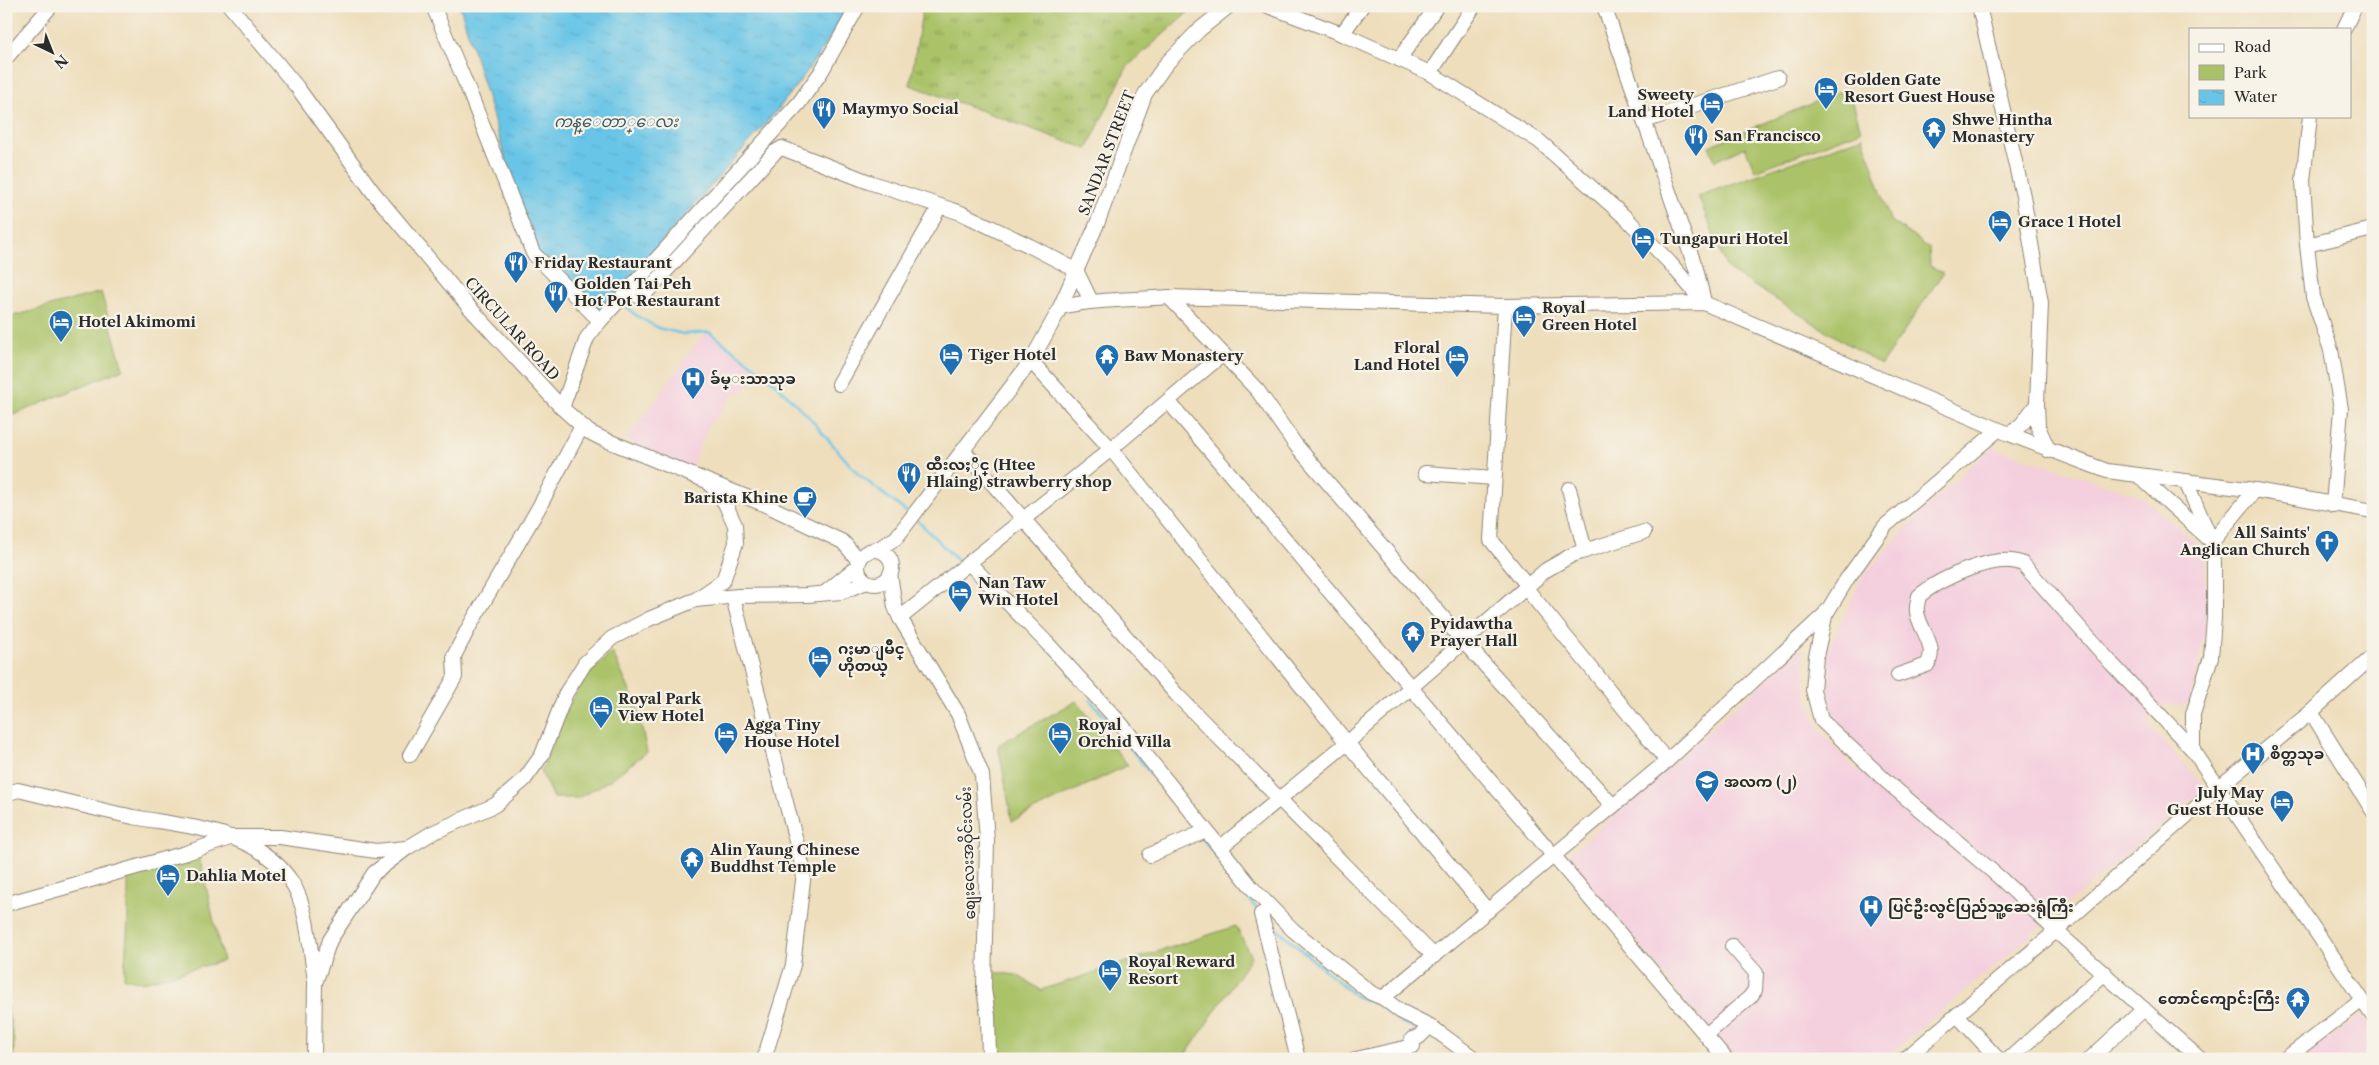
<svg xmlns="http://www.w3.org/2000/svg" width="2379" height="1065" font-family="'Libre Caslon Text','Noto Sans Myanmar',serif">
  <defs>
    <pattern id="grass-tufts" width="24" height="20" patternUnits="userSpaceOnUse" patternTransform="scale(1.25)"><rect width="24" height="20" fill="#aac267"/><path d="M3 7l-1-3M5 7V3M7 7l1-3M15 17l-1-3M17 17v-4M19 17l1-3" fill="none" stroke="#8b9e55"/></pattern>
    <pattern id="water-ripples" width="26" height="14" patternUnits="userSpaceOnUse" patternTransform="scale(1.25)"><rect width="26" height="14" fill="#69c5e7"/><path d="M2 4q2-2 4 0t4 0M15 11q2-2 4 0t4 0" fill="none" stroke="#5ba9c6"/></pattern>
  </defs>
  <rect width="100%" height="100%" fill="#f7f3e8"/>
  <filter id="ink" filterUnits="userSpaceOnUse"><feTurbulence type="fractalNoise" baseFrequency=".02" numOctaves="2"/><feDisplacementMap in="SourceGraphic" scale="10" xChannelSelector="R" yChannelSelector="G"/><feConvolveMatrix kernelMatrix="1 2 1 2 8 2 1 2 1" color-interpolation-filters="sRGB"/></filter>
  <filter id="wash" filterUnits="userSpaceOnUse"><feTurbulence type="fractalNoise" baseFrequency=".0096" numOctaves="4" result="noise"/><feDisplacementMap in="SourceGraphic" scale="20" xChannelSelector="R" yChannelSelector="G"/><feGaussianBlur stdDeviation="1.12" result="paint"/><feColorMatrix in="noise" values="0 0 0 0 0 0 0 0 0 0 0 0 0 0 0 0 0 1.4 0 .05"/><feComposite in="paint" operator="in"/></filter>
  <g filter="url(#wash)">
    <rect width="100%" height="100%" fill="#eedebc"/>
    <g fill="#f4cfde">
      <path d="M708,334l52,39 -20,20 -3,-2 -30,37 -16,40 -65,-28 77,-105z"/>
      <path d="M1992,447l147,49 66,53 1,79 -17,76 -23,1 -20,16 59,67 -321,271h-152l-165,-202 236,-210 4,52 14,32 36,41 13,-11 -42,-51 -1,-58 34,-73 60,-67z"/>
      <path d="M2361,1015l12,16v28h-73z"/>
    </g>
    <path fill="url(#grass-tufts)" stroke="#6a7649" d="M923,6h272l-68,61 -40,82 -177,-64z"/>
    <g fill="#aac267" stroke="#6a7649">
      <path d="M1849,88l12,43 -106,40 -10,-24 -30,14 -6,-15z"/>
      <path d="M1863,137l27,83 39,28 1,18 13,7 -62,92 -154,-96 -29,-73z"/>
      <path d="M101,292l22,77 -117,49v-100z"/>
      <path d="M612,652l25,54 10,46 -37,28 -32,18h-25l-12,-26 28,-68 17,-27z"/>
      <path d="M1076,701l52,64 -116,56 -14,-76z"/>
      <path d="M199,856l24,105 -80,21 -19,-4 4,-59v-45z"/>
      <path d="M1236,926l15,31 -68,102h-189l-2,-87 25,3 24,15z"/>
      <path d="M6,1000l8,41 -1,18h-7z"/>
    </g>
    <path fill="url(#water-ripples)" stroke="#4a7889" d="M460,6h388c-20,39 -46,73 -73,107l-176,200 -67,-65z"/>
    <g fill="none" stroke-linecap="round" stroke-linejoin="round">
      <g stroke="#69c5e7" stroke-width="2.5">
        <path d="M621,303l16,13 21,12 25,6 26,-2 59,44 40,40 50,58 51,40"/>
        <path d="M917,520l44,44"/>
        <path d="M1090,700l27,31 78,99"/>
        <path d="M1202,838l56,73"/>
        <path d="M1269,922l86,74 24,9 22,18 18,7"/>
        <path d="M1428,1034l11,7"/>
      </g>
    </g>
  </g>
  <g filter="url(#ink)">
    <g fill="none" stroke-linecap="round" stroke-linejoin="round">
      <defs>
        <g id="minor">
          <path d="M230,6l67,81 76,105 96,115 93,101 27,24 12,6 165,67 77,37 16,19"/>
          <path d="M433,6l36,85 64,162 67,68"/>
          <path d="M1268,6l74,28 88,39 109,68 87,77 44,45 34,40"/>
          <path d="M1604,6l92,263 8,33"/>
          <path d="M1979,6l44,190 18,107 -4,101 -15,20 -13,10"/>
          <path d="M2344,29l11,-23"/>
          <path d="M1342,34l20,-28"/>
          <path d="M6,58l45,-52"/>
          <path d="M1399,59l38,-53"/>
          <path d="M1430,73l44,-67"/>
          <path d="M2310,116l-7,65 4,64 6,52 18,53 10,59 -8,96"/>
          <path d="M1644,121l134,-43"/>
          <path d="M2307,245l66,-16"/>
          <path d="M628,293l14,4 133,-145 7,-4 87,34 92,31 69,33 46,24 15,31"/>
          <path d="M1169,297l89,94 37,53 168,197 150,165"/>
          <path d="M1505,306l-14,234 36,45"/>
          <path d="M1061,307c35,-8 72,-7 108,-10l336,9 199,-3 305,131 98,37 148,19 118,21"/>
          <path d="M1031,361l80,88 236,294 141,168"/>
          <path d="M839,384l101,-178"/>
          <path d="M1168,401l558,658"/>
          <path d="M2037,404l1,23 11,24"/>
          <path d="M562,408l25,-70 13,-17 199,-218 22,-31 37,-66"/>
          <path d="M964,451l212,243 258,262"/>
          <path d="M1425,473l69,5"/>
          <path d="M2140,477l68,61"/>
          <path d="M2186,482l26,60 2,20v56l-3,39 -18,57v36l180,266"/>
          <path d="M1569,489l16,62"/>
          <path d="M2212,542l43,-52"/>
          <path d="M876,550l20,-12 135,-177 26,-47 40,-90 48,-130 21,-30 33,-34 30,-24"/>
          <circle cx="875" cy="567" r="17"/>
          <path d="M969,563l77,79 76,83 131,164 40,41 78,63 12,5 17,13 30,15 45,33"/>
          <path d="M890,574l5,33 5,11 58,96 24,61 5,65 -3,149 4,27 1,43"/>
          <path d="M1525,587l142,174"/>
          <path d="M826,592l32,-26"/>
          <path d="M733,597l71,275 -11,93 -29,94"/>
          <path d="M695,600l28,-19 13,-38 -1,-18 -10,-22 -15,-19"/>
          <path d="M1826,612l-10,44 -3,34 8,30 65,61 113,96 57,54 144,128"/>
          <path d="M900,618l211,-169 112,-95"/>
          <path d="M1898,675l29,-10c12,-18 -8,-36 -10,-53 -1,-5 1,-11 2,-16 21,-18 78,-44 104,-32l89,100 81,86"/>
          <path d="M2311,712l62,99"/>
          <path d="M410,755l45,-78 -1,-21 15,-29 69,-118 44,-83"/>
          <path d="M6,794l12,-4c38,9 77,19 115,27 55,10 124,13 158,64 17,25 19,69 24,99"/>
          <path d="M1221,847l126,-104 199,-173 26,-15 72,-23"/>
          <path d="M1150,855l56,-24"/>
          <path d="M6,904l180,-51 47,-16h47l96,14 30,-3"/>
          <path d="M1261,914l37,145"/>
          <path d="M1383,998l284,-237 160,-149 20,-33 38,-53 113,-96"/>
          <path d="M1958,1016l40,43"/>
          <path d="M1706,1035l44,-38 5,-7 1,-17 -24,-27"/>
          <path d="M314,1059l1,-76 15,-43 44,-67 33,-25 25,-15 63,-28 29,-25 18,-25 24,-62 19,-30 27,-25 37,-19 46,-19 43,-4 69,-1 34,-3 26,-10"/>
          <path d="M1356,1059l57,-13 -1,-7 7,-2 11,-11"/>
          <path d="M1905,1059l151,-128 162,-143 93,-76 62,-56"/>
          <path d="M2009,1059l96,-86"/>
          <path d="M2090,1059l54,-50"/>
          <path d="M2285,1059l76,-58"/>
        </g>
      </defs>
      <use href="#minor" stroke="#8c8474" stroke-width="16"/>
      <use href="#minor" stroke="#fff" stroke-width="14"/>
    </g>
  </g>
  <defs>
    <symbol id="hotel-pin" viewBox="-11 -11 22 30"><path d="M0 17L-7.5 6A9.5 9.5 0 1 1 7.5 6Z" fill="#1f6fb2" stroke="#f7f3e8"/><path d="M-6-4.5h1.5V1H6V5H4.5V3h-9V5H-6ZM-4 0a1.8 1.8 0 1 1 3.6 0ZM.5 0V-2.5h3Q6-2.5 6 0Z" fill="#fff"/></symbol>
    <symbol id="restaurant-pin" viewBox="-11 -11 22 30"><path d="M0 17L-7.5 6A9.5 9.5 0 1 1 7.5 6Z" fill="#1f6fb2" stroke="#f7f3e8"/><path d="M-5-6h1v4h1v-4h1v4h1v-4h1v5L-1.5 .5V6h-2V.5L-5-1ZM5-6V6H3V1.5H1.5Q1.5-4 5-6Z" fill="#fff"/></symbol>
    <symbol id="temple-pin" viewBox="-11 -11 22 30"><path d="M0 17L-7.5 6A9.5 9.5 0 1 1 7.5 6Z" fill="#1f6fb2" stroke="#f7f3e8"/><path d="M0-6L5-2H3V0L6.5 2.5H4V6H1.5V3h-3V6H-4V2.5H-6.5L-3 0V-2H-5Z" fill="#fff"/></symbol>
    <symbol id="hospital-pin" viewBox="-11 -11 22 30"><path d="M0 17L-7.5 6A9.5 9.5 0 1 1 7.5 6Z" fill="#1f6fb2" stroke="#f7f3e8"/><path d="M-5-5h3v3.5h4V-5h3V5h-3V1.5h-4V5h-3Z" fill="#fff"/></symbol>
    <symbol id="cafe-pin" viewBox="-11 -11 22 30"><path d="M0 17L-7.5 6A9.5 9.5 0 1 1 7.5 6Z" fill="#1f6fb2" stroke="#f7f3e8"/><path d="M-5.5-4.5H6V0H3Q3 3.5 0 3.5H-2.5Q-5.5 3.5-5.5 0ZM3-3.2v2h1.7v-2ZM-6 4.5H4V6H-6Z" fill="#fff"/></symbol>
    <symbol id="church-pin" viewBox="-11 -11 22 30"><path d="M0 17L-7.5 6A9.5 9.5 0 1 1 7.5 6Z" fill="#1f6fb2" stroke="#f7f3e8"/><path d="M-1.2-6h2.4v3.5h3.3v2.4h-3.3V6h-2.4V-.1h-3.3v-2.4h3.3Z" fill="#fff"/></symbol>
    <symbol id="school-pin" viewBox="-11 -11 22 30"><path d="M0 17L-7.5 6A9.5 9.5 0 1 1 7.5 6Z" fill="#1f6fb2" stroke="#f7f3e8"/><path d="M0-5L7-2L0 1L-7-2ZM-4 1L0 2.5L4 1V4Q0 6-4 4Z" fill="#fff"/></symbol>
  </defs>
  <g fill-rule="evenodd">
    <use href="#hotel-pin" x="1812" y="75" width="28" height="38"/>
    <use href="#hotel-pin" x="1698" y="90" width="28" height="38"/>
    <use href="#restaurant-pin" x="810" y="95" width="28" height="38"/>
    <use href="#temple-pin" x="1920" y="115" width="28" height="38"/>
    <use href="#restaurant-pin" x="1682" y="122" width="28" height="38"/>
    <use href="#hotel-pin" x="1986" y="208" width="28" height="38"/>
    <use href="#hotel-pin" x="1629" y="225" width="28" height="38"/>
    <use href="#restaurant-pin" x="502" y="249" width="28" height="38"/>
    <use href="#restaurant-pin" x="542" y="279" width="28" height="38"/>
    <use href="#hotel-pin" x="1510" y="303" width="28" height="38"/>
    <use href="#hotel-pin" x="47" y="308" width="28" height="38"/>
    <use href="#hotel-pin" x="937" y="341" width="28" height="38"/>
    <use href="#temple-pin" x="1093" y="342" width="28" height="38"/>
    <use href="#hotel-pin" x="1443" y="343" width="28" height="38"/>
    <use href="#hospital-pin" x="679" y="365" width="28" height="38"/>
    <use href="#restaurant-pin" x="895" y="460" width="28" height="38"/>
    <use href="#cafe-pin" x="791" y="484" width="28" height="38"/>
    <use href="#church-pin" x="2313" y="528" width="28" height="38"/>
    <use href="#hotel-pin" x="946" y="578" width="28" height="38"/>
    <use href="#temple-pin" x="1399" y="619" width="28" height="38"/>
    <use href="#hotel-pin" x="806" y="644" width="28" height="38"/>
    <use href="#hotel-pin" x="587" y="694" width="28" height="38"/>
    <use href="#hotel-pin" x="712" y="720" width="28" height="38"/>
    <use href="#hotel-pin" x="1046" y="720" width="28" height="38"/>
    <use href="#hospital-pin" x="2239" y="740" width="28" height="38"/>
    <use href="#school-pin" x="1693" y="768" width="28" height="38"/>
    <use href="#hotel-pin" x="2268" y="788" width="28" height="38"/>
    <use href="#temple-pin" x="678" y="845" width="28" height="38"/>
    <use href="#hotel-pin" x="154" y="862" width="28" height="38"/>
    <use href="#hospital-pin" x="1857" y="893" width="28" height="38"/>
    <use href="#hotel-pin" x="1096" y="957" width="28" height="38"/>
    <use href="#temple-pin" x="2284" y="985" width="28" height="38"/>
  </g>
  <g text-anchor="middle" stroke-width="4.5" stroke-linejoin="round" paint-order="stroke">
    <g font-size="15" font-weight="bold" fill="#2b2b2b" stroke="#f7f3e8" text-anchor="start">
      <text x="1844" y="85">Golden Gate<tspan x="1844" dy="17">Resort Guest House</tspan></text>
      <text x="1694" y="100" text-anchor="end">Sweety<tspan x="1694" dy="17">Land Hotel</tspan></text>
      <text x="842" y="114">Maymyo Social</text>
      <text x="1952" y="125">Shwe Hintha<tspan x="1952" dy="17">Monastery</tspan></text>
      <text x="1714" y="141">San Francisco</text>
      <text x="2018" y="227">Grace 1 Hotel</text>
      <text x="1660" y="244">Tungapuri Hotel</text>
      <text x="534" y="268">Friday Restaurant</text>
      <text x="574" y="289">Golden Tai Peh<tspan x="574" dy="17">Hot Pot Restaurant</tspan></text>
      <text x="1542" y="313">Royal<tspan x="1542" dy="17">Green Hotel</tspan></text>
      <text x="78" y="327">Hotel Akimomi</text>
      <text x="1440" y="353" text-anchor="end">Floral<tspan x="1440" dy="17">Land Hotel</tspan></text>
      <text x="968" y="360">Tiger Hotel</text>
      <text x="1124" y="361">Baw Monastery</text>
      <text x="710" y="384">ခ်မ္းသာသုခ</text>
      <text x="926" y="470">ထီးလႈိုင္ (Htee<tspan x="926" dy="17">Hlaing) strawberry shop</tspan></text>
      <text x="788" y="503" text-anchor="end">Barista Khine</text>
      <text x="2310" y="538" text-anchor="end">All Saints'<tspan x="2310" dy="17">Anglican Church</tspan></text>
      <text x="978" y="588">Nan Taw<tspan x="978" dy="17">Win Hotel</tspan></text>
      <text x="1430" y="629">Pyidawtha<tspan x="1430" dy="17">Prayer Hall</tspan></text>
      <text x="838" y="654">ဂႏမာျမိဳင္<tspan x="838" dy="17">ဟိုတယ္</tspan></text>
      <text x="618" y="704">Royal Park<tspan x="618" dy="17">View Hotel</tspan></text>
      <text x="744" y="730">Agga Tiny<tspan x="744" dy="17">House Hotel</tspan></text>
      <text x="1078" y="730">Royal<tspan x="1078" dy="17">Orchid Villa</tspan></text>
      <text x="2270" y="759">စိတ္တသုခ</text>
      <text x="1724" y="787">အလက (၂)</text>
      <text x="2264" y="798" text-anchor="end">July May<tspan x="2264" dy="17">Guest House</tspan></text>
      <text x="710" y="855">Alin Yaung Chinese<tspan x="710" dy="17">Buddhst Temple</tspan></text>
      <text x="186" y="881">Dahlia Motel</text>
      <text x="1888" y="912">ပြင်ဦးလွင်ပြည်သူ့ဆေးရုံကြီး</text>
      <text x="1128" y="967">Royal Reward<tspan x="1128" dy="17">Resort</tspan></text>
      <text x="2280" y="1004" text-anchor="end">တောင်ကျောင်းကြီး</text>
    </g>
    <g font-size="15" fill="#2b2b2b" stroke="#f7f3e8">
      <text transform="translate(1107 153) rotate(-69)" y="5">SANDAR STREET</text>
      <text transform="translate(512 329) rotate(48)" y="5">CIRCULAR ROAD</text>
      <text transform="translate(968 853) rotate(-92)" y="5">စျေးလေးအဝိုင်းလမ်း</text>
    </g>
    <g font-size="16" font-style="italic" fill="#3e5963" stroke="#f7f3e8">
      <text x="616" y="127">ကန္ေတာ္ေလး</text>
    </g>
  </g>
  <rect width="2379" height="1065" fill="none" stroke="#f7f3e8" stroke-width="25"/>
  <rect x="2189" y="28" width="162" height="90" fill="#f7f3e8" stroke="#a5a39c"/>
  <rect x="2199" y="44" width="25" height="8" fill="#ffffff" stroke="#a5a39c"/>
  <text x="2234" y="52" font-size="15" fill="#2b2b2b">Road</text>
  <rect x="2199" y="65" width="25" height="15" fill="#aac267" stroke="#a5a39c"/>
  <text x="2234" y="78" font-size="15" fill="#2b2b2b">Park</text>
  <rect x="2199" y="90" width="25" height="15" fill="url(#water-ripples)" stroke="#a5a39c"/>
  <text x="2234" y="102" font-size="15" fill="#2b2b2b">Water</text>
  <g transform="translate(52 52) rotate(137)" stroke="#f7f3e8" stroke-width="4" paint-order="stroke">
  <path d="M0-4L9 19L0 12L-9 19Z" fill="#2b2b2b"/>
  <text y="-8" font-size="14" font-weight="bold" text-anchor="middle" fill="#2b2b2b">N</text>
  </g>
</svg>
